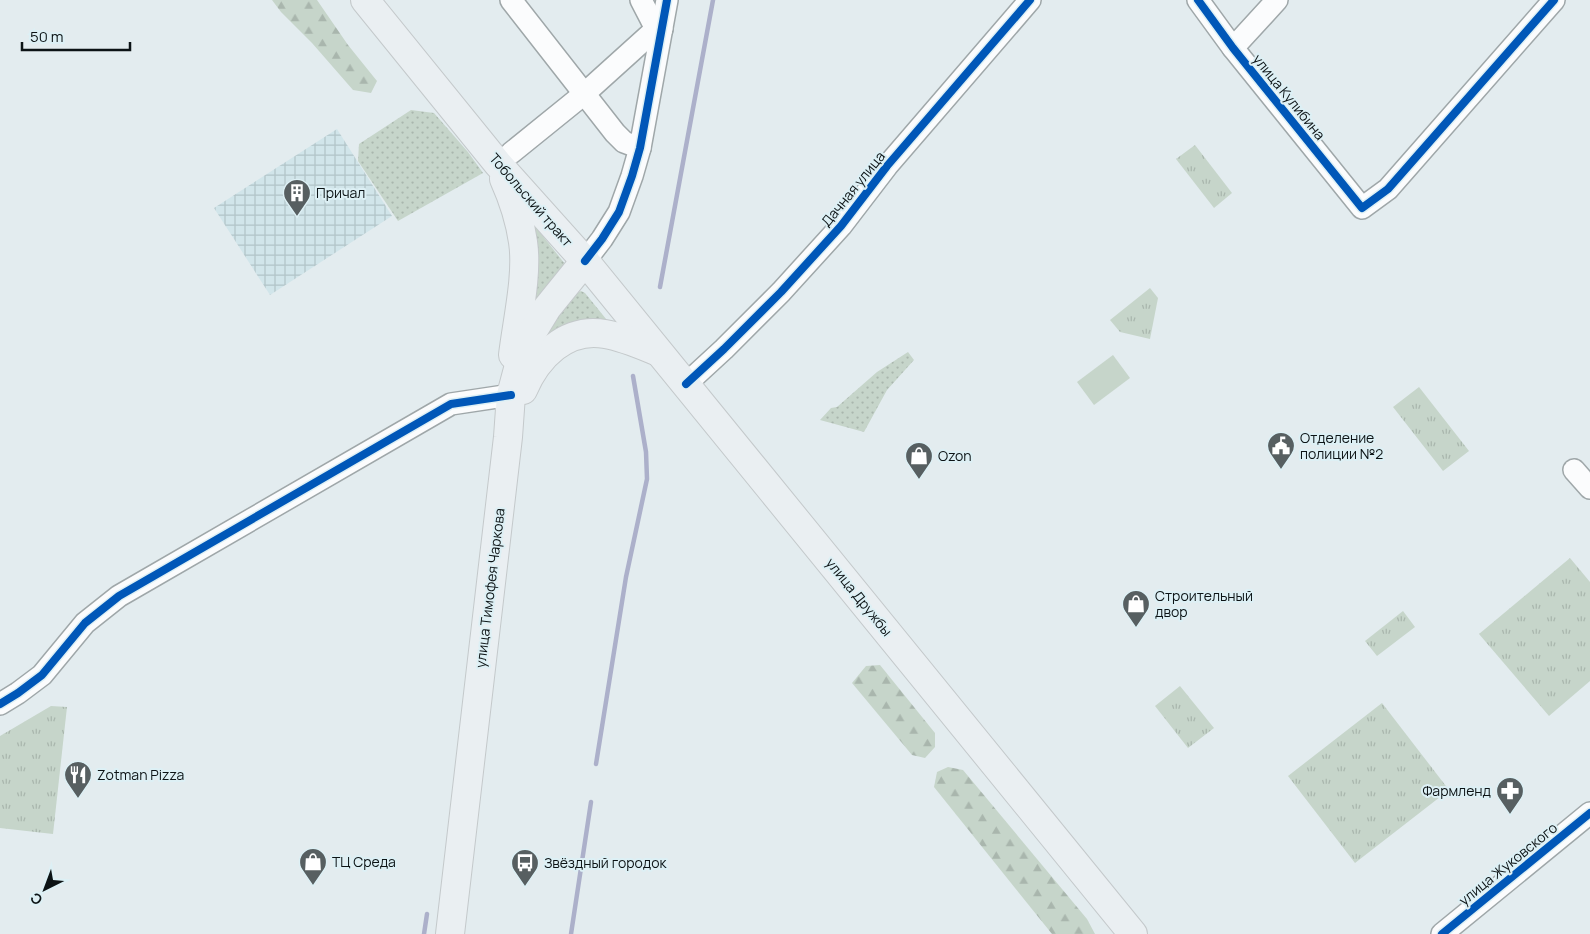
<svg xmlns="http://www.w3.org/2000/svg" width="1590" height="934" font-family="Manrope,sans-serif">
  <defs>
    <pattern id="industrial-grid" width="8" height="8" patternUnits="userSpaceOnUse" patternTransform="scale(1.25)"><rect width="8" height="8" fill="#d1e5ea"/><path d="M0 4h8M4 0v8" fill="none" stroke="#b2c4c8"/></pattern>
    <pattern id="grass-dots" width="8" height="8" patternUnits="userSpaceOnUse" patternTransform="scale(1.25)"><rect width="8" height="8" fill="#c6d5ca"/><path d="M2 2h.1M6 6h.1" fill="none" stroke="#a9b6ad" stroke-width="1.8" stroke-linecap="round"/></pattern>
    <pattern id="forest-firs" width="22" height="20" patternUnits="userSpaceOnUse" patternTransform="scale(1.25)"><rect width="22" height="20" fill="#c6d5ca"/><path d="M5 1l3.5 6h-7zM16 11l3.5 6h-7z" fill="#a9b6ad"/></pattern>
    <pattern id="park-tufts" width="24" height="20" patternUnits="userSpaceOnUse" patternTransform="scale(1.25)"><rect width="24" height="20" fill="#c6d5ca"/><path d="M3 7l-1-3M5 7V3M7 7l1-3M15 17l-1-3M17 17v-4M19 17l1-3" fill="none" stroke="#a9b6ad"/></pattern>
  </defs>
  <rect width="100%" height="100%" fill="#e3ecef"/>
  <path fill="url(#industrial-grid)" d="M337,129l55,87 -122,79 -56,-87z"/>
  <g fill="url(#grass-dots)">
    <path d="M411,110l23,3 34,39 15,21 -85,48 -40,-60 1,-17z"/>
    <path d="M523,211l42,53 -38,51z"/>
    <path d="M581,291l4,2 30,37 -82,26c10,-18 29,-56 48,-65z"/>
    <path d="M908,352l6,8 -27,30 -23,42 -44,-12 11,-12 6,-1 40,-35z"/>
  </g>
  <g fill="url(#forest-firs)">
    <path d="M272,0h45l31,45 29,36 -6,12 -18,-3 -41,-47 -31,-31z"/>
    <path d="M880,665l55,68v14l-10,11 -13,-3 -60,-72 14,-17z"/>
    <path d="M948,767l15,3 124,149 8,15h-43l-118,-147 3,-15z"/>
  </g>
  <g fill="url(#park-tufts)">
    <path d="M1195,145l37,48 -18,15 -38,-49z"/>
    <path d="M1150,288l8,10 -8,41 -30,-7 -10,-12z"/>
    <path d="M1419,387l50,64 -26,20 -50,-64z"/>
    <path d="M1570,558l20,24v99l-41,35 -70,-82z"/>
    <path d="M1403,611l12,16 -38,29 -12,-15z"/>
    <path d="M1180,686l34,42 -26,20 -33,-42z"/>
    <path d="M1382,703l67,87 -94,73 -67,-87z"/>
    <path d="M51,706l16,1 -14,127 -53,-6v-92z"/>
  </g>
  <path fill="#c6d5ca" d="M1113,355l17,23 -36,27 -17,-23z"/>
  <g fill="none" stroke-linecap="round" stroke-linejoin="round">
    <g stroke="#acb0ca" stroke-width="4.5">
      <path d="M660,287l53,-287"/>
      <path d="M596,764l30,-187 21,-98 -1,-27 -13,-76"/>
      <path d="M424,934l3,-20"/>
      <path d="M571,934l20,-132"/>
    </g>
    <defs>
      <g id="minor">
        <path d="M511,0l104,133 9,9 16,6"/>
        <path d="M641,0l15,29h6"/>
        <path d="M1198,0l35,48 129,160 26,-19 166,-189"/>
        <path d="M1233,48l44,-48"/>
        <path d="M511,153l73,-59 72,-65"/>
        <path d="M585,261l17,-22 17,-27 13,-36 8,-28 27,-148"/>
        <path d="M686,384l38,-35 57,-57 60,-66 46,-60 143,-166"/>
        <path d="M1574,470l16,18"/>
        <path d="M0,704l18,-11 24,-18 43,-52 34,-27 332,-192 60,-9"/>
        <path d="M1442,934l148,-121"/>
      </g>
      <g id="major">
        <path d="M365,0l133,164 87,97 548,673"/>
        <path d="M504,179c9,20 16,42 19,63 5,33 -6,79 -10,113"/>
        <path d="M523,390c14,-33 43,-63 82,-56 18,3 34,10 51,17"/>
        <path d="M450,934l58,-497 3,-42 8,-30 11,-29 17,-28 38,-47"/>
      </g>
    </defs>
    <use href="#minor" stroke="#9fa7a9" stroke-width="24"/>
    <use href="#major" stroke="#c4c9cb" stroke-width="30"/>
    <use href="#minor" stroke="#fbfcfd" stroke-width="21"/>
    <use href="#major" stroke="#eaeff2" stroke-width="28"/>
    <defs>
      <g id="cycleway">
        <path d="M1198,0l35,48 129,160 26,-19 166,-189"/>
        <path d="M585,261l17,-22 17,-27 13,-36 8,-28 27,-148"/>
        <path d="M686,384l38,-35 57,-57 60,-66 46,-60 143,-166"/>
        <path d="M0,704l18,-11 24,-18 43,-52 34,-27 332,-192 60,-9"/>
        <path d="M1442,934l148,-121"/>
      </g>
    </defs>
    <use href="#cycleway" stroke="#ddf0f5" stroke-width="11"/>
    <use href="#cycleway" stroke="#0057b8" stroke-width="8"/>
  </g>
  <defs>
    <symbol id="building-pin" viewBox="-11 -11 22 30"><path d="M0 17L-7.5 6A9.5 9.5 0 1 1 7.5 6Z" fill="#575f61" stroke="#ddf0f5"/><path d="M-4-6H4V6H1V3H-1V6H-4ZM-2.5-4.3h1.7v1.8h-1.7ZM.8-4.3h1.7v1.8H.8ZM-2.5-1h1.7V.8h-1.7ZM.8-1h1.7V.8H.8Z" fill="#fff"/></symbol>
    <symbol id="civic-pin" viewBox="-11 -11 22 30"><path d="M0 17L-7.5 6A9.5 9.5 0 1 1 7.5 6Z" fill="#575f61" stroke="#ddf0f5"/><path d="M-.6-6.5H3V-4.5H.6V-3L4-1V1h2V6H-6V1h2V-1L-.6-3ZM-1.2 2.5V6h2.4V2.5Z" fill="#fff"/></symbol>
    <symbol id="shop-pin" viewBox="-11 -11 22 30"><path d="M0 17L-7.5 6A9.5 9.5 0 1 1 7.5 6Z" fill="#575f61" stroke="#ddf0f5"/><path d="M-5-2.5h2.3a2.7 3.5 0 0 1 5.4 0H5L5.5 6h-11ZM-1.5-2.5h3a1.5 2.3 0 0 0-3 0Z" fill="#fff"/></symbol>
    <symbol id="restaurant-pin" viewBox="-11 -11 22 30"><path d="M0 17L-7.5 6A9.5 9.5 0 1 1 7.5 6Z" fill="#575f61" stroke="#ddf0f5"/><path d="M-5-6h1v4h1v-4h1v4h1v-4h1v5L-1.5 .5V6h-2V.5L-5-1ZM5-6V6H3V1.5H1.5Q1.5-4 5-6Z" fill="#fff"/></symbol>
    <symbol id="pharmacy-pin" viewBox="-11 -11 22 30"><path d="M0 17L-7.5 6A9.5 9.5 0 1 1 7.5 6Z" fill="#575f61" stroke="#ddf0f5"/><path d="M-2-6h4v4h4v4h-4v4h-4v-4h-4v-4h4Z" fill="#fff"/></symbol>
    <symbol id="bus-pin" viewBox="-11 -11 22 30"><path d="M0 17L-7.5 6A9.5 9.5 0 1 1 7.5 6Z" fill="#575f61" stroke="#ddf0f5"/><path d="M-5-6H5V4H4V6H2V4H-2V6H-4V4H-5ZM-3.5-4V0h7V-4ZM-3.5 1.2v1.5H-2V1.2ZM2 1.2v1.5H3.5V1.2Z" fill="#fff"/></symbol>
  </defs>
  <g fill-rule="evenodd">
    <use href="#building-pin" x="281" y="177" width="32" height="43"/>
    <use href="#civic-pin" x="1265" y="430" width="32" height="43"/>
    <use href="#shop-pin" x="903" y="440" width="32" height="43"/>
    <use href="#shop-pin" x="1120" y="588" width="32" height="43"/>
    <use href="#restaurant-pin" x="62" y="759" width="32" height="43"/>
    <use href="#pharmacy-pin" x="1494" y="775" width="32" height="43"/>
    <use href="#shop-pin" x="297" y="846" width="32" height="43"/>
    <use href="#bus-pin" x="509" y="847" width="32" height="43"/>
  </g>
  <g text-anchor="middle" stroke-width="4" stroke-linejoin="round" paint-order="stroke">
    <g font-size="14" fill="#0c1315" stroke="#ddf0f5">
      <text transform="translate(1289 97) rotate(51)" y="5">улица Кулибина</text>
      <text transform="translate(853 189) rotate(-51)" y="5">Дачная улица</text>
      <text transform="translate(531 200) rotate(49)" y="5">Тобольский тракт</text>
      <text transform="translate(490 588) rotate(-83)" y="5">улица Тимофея Чаркова</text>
      <text transform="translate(859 597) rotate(51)" y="5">улица Дружбы</text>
      <text transform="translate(1508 864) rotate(-39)" y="5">улица Жуковского</text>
    </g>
    <g font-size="14" fill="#0c1315" stroke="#ddf0f5" text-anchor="start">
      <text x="316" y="198">Причал</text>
      <text x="1300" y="443">Отделение<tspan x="1300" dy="16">полиции №2</tspan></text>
      <text x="938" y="461">Ozon</text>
      <text x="1155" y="601">Строительный<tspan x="1155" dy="16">двор</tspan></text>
      <text x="97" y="780">Zotman Pizza</text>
      <text x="1491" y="796" text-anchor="end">Фармленд</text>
      <text x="332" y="867">ТЦ Среда</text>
      <text x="544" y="868">Звёздный городок</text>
    </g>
  </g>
  <g transform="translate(45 889) rotate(222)" stroke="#ddf0f5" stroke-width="4" paint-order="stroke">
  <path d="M0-4L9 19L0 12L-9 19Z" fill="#0c1315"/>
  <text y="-8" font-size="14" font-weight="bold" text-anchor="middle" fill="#0c1315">С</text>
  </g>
  <path d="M22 42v8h108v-8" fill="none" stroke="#0c1315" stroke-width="2.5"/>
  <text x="30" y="42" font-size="15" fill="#0c1315" stroke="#ddf0f5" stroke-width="4" paint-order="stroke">50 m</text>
</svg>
